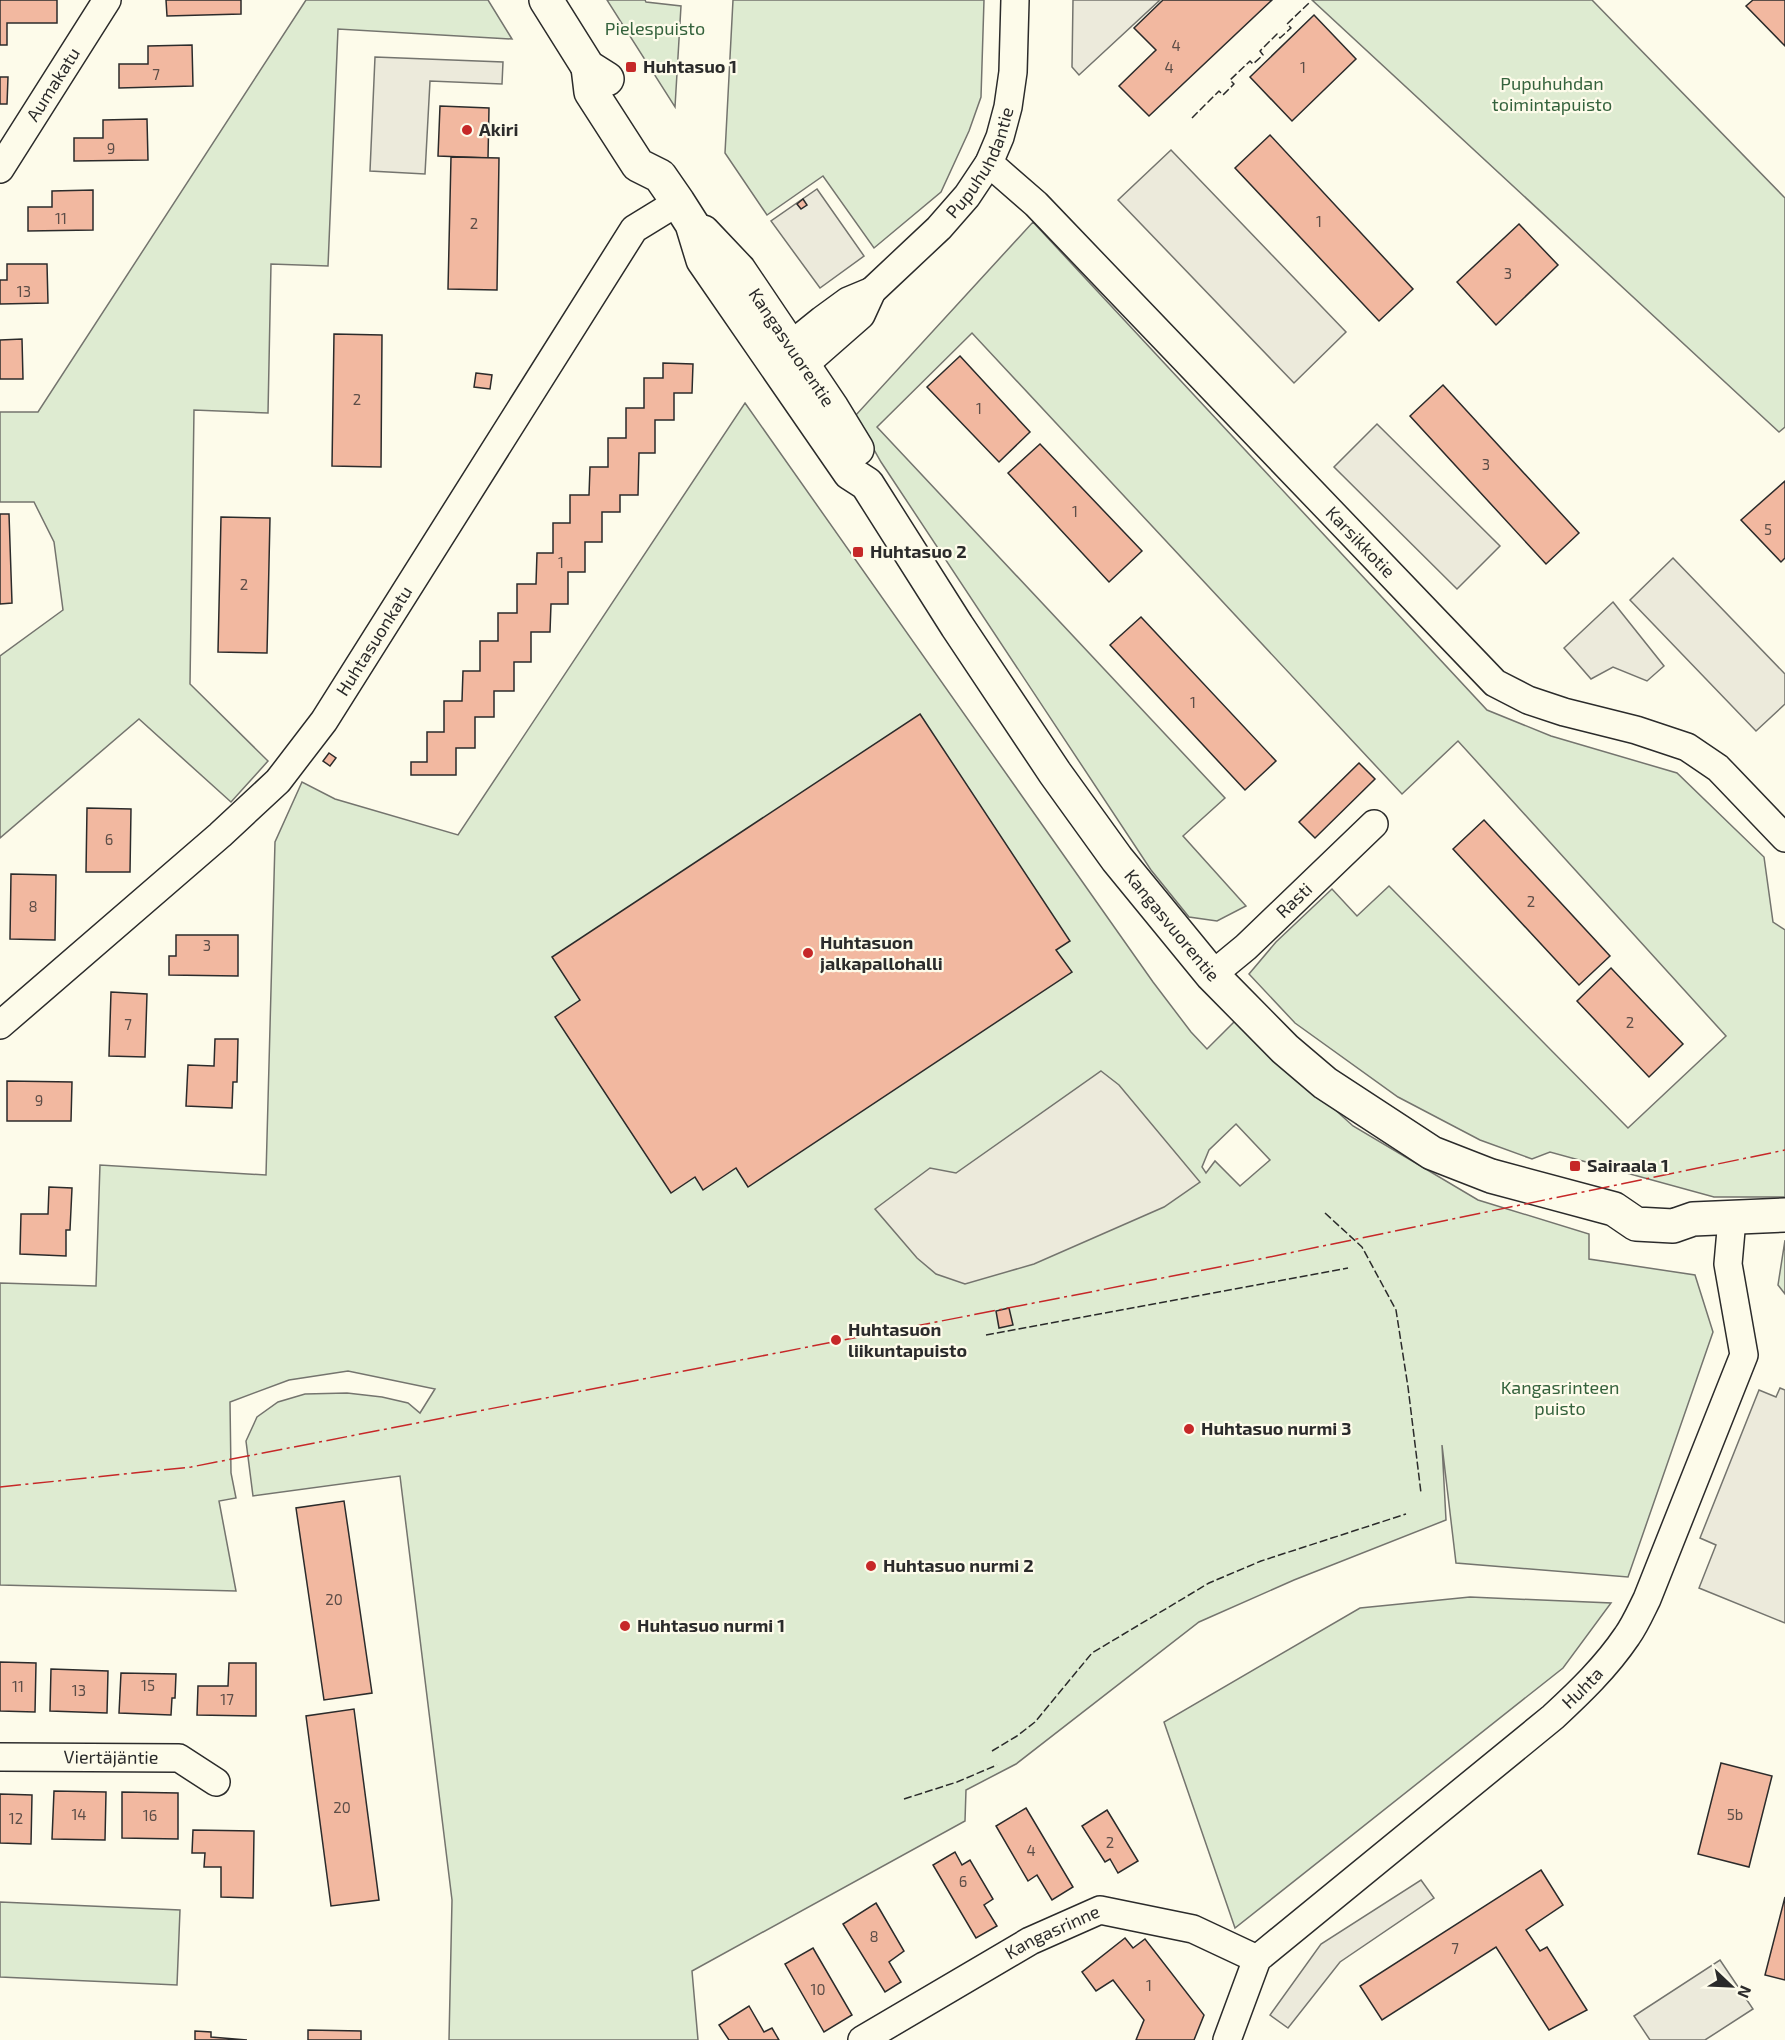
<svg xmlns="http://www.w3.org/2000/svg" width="1785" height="2040" font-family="'Exo 2',sans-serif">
  <rect width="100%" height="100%" fill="#fdfbea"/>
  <g fill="#deebd1" stroke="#74746e" stroke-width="1.5" fill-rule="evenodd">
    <path d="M306,0h182l24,39 -174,-10 -10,237 -57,-2 -3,149 -74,-3 -4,274 78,77 -37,41 -92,-83 -139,119v-182l63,-46 -9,-68 -20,-40h-34v-90h38z"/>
    <path d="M607,0h38l1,2 35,4 -6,101z"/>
    <path d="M733,0h251l-3,97 -12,34 -28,61 -67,56 -51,-72 -56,39 -42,-62z"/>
    <path d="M1312,0h280l193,198v229l-6,5z"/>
    <path d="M1033,222l454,488 64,26 126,37 87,84 9,65 12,8v267h-71l-164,-45 -18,7 -52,-19 -82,-43 -103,-74 -46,-49 27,-32 56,-53 25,27 32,-30 239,242 98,-92 -268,-295 -56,53 -430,-461 -95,94 348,371 -42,38 63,70 -29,15 -28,-4 -38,-47 -270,-408 -26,-46z"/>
    <path d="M745,403l408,579 38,50 16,17 29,-29 117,106 125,74 111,34v25l106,16 18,57 -85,245 -172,-14 -14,-118 4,75 -152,60 -95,42 -183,142 -50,26 -1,31 -273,150 6,69h-249l3,-140 -52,-424 -147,20 -7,-55 11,-24 21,-15 27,-8 42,-1 35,4 26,6 12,10 15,-24 -87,-18 -59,9 -59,22 1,71 5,25 -17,3 17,90 -236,-6v-302l96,3 4,-121 166,10 9,-333 27,-60 33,17 123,36zM1236,1124l34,36 -30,26 -25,-25 -9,12 -4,-6 7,-17z"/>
    <path d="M1785,1240v54l-7,-9z"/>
    <path d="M1470,1597l141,6 -48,65 -328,260 -71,-206 196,-114z"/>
    <path d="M0,1902l180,8 -3,75 -177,-8z"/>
  </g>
  <g fill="#eceadb" stroke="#74746e" stroke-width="1.5">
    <path d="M1073,0h87l-81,75 -7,-8z"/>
    <path d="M375,57l128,5 -1,22 -72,-3 -5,93 -55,-3z"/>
    <path d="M1171,150l175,182 -52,51 -176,-183z"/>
    <path d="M817,189l47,67 -44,32 -49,-67z"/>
    <path d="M1377,424l123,122 -43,43 -123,-122z"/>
    <path d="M1673,558l112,116v30l-29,27 -126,-131z"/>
    <path d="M1613,602l51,64 -17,15 -34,-14 -22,12 -27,-31z"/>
    <path d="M1101,1071l18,14 81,97 -36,25 -130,57 -69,20 -29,-10 -19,-16 -42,-49 55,-41 26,5z"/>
    <path d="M1780,1388l5,2v233l-86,-35 17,-43 -16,-7 59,-148 17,7z"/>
    <path d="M1421,1880l13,18 -94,64 -52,66 -18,-13 51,-71z"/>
    <path d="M1720,1960l33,49 -48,31h-55l-16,-24z"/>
  </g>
  <g fill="#f2b8a0" stroke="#2b2b2b" stroke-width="1.5">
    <path d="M0,0h57v23h-50v22h-7z"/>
    <path d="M166,0h75v14l-74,2z"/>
    <path d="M1163,0h109l-123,116 -30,-30 37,-36 -22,-22z"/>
    <path d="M1753,0h32v46l-39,-40z"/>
    <path d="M1314,15l42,44 -64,62 -42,-44z"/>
    <path d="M192,45l1,41 -74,2v-24h29v-18z"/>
    <path d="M0,77h8l-1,27h-7z"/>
    <path d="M440,106l49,2 -1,50 -50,-2z"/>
    <path d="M147,119l1,41 -74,1v-23h29v-18z"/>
    <path d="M1270,135l143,154 -34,32 -144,-153z"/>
    <path d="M451,157l48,1 -2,132 -49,-1z"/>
    <path d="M93,190v40l-65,1v-24h24v-16z"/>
    <path d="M803,199l4,6 -6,4 -4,-5z"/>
    <path d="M1519,224l39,41 -62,60 -39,-43z"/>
    <path d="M7,264h40l1,39 -48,1v-24h7z"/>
    <path d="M334,334l48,1 -1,132 -49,-1z"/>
    <path d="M22,339l1,40h-23v-39z"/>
    <path d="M960,356l70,76 -31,30 -72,-75z"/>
    <path d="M663,363l30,1 -1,29h-18v27h-19v33h-16l-1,42h-18v17h-18v30h-17v30h-17v32h-17l-1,28h-19v30h-17v29h-20v26h-19v31h-19v27h-45v-13h16v-30h17v-31h18l1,-30h17v-30h18v-28h19v-29h19l1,-31h16v-30h17v-28h19l1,-28h18v-29h18v-30h18v-30h19z"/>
    <path d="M476,373l16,2 -2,14 -16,-2z"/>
    <path d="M1443,385l136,148 -33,31 -136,-148z"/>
    <path d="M1040,444l102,107 -33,31 -101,-109z"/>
    <path d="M1785,481v77l-4,4 -40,-42z"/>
    <path d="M0,514h9l3,89 -12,1z"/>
    <path d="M221,517l49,1 -3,135 -49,-1z"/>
    <path d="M1141,617l135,144 -31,29 -135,-145z"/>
    <path d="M920,714l150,227 -14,9 16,22 -324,215 -12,-19 -33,22 -8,-13 -24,16 -116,-176 25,-17 -28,-43z"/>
    <path d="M329,753l7,5 -6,8 -7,-5z"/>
    <path d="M1359,763l16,16 -60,59 -16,-16z"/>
    <path d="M87,808l44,1 -1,63h-44z"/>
    <path d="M1484,820l126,136 -31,29 -126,-136z"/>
    <path d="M11,874l45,1 -1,65 -45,-1z"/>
    <path d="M176,935h62v41l-69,-1v-19h7z"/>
    <path d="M1611,968l72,76 -34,33 -72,-76z"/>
    <path d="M111,992l36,2 -2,63 -36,-1z"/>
    <path d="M215,1039h23l-1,43h-4l-1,26 -46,-2 2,-41 26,1z"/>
    <path d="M7,1081l65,1 -1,39h-64z"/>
    <path d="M49,1187l23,1 -2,42h-4v26l-46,-2 1,-40h27z"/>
    <path d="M1009,1308l4,17 -14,3 -3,-17z"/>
    <path d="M344,1501l28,192 -48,7 -28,-192z"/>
    <path d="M0,1662l36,1 -1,49 -35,-1z"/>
    <path d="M229,1663h27v53l-59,-1 1,-29h30z"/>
    <path d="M51,1669l57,2 -1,42 -57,-2z"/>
    <path d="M121,1673l55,1 -1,24h-3l-1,17 -52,-2z"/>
    <path d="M354,1709l25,191 -48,6 -25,-190z"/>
    <path d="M1721,1763l51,13 -23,91 -51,-13z"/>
    <path d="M54,1791l52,1 -1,48 -53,-1z"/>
    <path d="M122,1792l56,1v46l-56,-1z"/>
    <path d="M0,1794l32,1 -1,49 -31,-1z"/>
    <path d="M1026,1808l47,79 -21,13 -15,-25 -9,6 -32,-55z"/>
    <path d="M1107,1810l31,51 -20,12 -8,-14 -5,3 -23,-36z"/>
    <path d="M193,1830l61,1 -1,67 -32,-1v-30h-17l1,-14h-13z"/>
    <path d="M955,1852l7,13 8,-5 23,39 -9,6 13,21 -21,12 -43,-73z"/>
    <path d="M1541,1870l22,35 -37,25 14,21 7,-4 40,63 -38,20 -53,-83 -114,73 -22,-34z"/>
    <path d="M1785,1897v83l-20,-5z"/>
    <path d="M876,1903l28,48 -15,11 12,20 -16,10 -42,-68z"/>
    <path d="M1125,1938l8,10 12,-9 59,76 -10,25h-58l8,-20 -31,-40 -17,11 -14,-19z"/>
    <path d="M813,1948l39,67 -28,17 -39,-68z"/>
    <path d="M749,2006l15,26 8,-4 7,12h-50l-10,-15z"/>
    <path d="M308,2030l53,1v9h-53z"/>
    <path d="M195,2031l16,1v5l36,3h-52z"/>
  </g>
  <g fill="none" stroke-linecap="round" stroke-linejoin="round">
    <defs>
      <g id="minor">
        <path id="s1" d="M989,163l47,41 459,479 33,17 36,12 72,18 51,17 31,21 67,70"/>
        <path id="s2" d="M0,169l107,-169"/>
        <path d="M781,362l10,-17 31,-25 26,-19 24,-10"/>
        <path id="s3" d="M783,368l21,-3 57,-50 11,-24 67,-63 28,-32 22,-33 11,-26 8,-30 5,-35 2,-72"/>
        <path id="s4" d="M1212,975l34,-28 128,-123"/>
        <path id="s5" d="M0,1025l220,-190 58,-54 46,-60 310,-492 44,-27"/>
        <path id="s6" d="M0,1757l179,1 37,24"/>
        <path id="s7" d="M862,2040l168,-99 70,-31 93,19 64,30"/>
        <path id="s8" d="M1227,2040l30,-81 296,-242c27,-25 53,-50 74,-81 8,-11 14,-25 20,-37l97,-244 -16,-91 4,-45"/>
      </g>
      <g id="major">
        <path d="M546,0l42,67 19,12"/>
        <path id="s9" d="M588,67l3,25 47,73 22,11 18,26 14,22 11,36 147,213 17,11 90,142 98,147 62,86 95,116 73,74 40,34 107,70 59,23 123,33 22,15 37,2 20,-7 92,-4"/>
        <path id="s10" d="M703,232l36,38 93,138 25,41"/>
      </g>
    </defs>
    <use href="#minor" stroke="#2b2b2b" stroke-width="30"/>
    <use href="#major" stroke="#2b2b2b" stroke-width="36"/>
    <use href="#minor" stroke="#fdfbea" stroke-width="27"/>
    <use href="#major" stroke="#fdfbea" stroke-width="33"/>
    <g stroke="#2b2b2b" stroke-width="1.5" stroke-dasharray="8 3" stroke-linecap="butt">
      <path d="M1192,118l27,-27 4,4 11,-11 -4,-4 20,-19 3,3 10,-9 -3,-4 17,-17 3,4 11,-10 -4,-4 22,-21"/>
      <path d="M1325,1213l37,34 34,63 12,77 13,106"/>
      <path d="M986,1335l362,-67"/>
      <path d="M992,1751l25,-15 18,-14 57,-69 117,-70 52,-22 145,-47"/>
      <path d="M904,1799l53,-17 40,-17"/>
    </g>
    <path stroke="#c62828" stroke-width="1.5" stroke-dasharray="21 4.5 3 4.5" stroke-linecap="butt" d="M0,1487l191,-20 1074,-209 520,-108"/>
  </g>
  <g fill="#c62828" stroke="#fdfbea" stroke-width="2">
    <rect x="625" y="61" width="12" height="12" rx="3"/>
    <circle cx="467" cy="130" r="6"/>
    <rect x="852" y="546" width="12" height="12" rx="3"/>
    <circle cx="808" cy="953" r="6"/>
    <rect x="1569" y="1160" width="12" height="12" rx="3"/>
    <circle cx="836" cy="1340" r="6"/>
    <circle cx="1189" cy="1429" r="6"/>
    <circle cx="871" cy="1566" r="6"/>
    <circle cx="625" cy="1626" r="6"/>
  </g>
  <g text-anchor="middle" stroke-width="4.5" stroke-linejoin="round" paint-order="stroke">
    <g font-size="15" fill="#5d4e48">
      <text x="1176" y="51">4</text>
      <text x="1169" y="73">4</text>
      <text x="1303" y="73">1</text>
      <text x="156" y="80">7</text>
      <text x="111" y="154">9</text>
      <text x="61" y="224">11</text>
      <text x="1319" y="227">1</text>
      <text x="474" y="229">2</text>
      <text x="1508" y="279">3</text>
      <text x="24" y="297">13</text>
      <text x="357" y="405">2</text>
      <text x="979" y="414">1</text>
      <text x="1486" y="470">3</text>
      <text x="1075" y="517">1</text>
      <text x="1768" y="535">5</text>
      <text x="561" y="568">1</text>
      <text x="244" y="590">2</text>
      <text x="1193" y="708">1</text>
      <text x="109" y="845">6</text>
      <text x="1531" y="907">2</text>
      <text x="33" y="912">8</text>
      <text x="207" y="951">3</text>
      <text x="1630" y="1028">2</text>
      <text x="128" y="1030">7</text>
      <text x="39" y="1106">9</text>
      <text x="334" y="1605">20</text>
      <text x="148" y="1691">15</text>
      <text x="18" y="1692">11</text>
      <text x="79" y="1696">13</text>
      <text x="227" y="1705">17</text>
      <text x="342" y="1813">20</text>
      <text x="79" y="1820">14</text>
      <text x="1735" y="1820">5b</text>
      <text x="150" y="1821">16</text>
      <text x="16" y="1824">12</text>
      <text x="1110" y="1848">2</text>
      <text x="1031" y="1856">4</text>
      <text x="963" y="1887">6</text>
      <text x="874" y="1942">8</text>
      <text x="1455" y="1954">7</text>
      <text x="1149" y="1991">1</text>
      <text x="818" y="1995">10</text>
    </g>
    <g font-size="18" fill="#34623c" stroke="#fdfbea">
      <text x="655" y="35">Pielespuisto</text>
      <text x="1552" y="90">Pupuhuhdan<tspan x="1552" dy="21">toimintapuisto</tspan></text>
      <text x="1560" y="1394">Kangasrinteen<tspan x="1560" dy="21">puisto</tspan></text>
    </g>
    <g font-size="18" font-weight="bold" fill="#2b2b2b" stroke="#fdfbea" text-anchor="start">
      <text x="643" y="73">Huhtasuo 1</text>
      <text x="479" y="136">Akiri</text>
      <text x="870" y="558">Huhtasuo 2</text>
      <text x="820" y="949">Huhtasuon<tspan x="820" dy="21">jalkapallohalli</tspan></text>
      <text x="1587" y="1172">Sairaala 1</text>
      <text x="848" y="1336">Huhtasuon<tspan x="848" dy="21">liikuntapuisto</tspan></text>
      <text x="1201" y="1435">Huhtasuo nurmi 3</text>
      <text x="883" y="1572">Huhtasuo nurmi 2</text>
      <text x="637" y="1632">Huhtasuo nurmi 1</text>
    </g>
    <g font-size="18" fill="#2b2b2b" stroke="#fdfbea">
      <text dy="6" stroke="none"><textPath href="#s2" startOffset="100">Aumakatu</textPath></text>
      <text dy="6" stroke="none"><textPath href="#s3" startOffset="294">Pupuhuhdantie</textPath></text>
      <text dy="6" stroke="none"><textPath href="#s10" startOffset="146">Kangasvuorentie</textPath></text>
      <text dy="6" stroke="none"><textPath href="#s1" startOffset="531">Karsikkotie</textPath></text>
      <text dy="6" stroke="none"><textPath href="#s5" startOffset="540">Huhtasuonkatu</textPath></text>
      <text dy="6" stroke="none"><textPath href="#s4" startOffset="111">Rasti</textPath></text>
      <text dy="6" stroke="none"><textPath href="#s9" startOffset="1048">Kangasvuorentie</textPath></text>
      <text dy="6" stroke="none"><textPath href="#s8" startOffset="510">Huhta</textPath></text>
      <text dy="6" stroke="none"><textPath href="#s6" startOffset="111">Viertäjäntie</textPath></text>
      <text dy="6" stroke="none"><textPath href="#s7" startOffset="219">Kangasrinne</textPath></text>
    </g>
  </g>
  <g transform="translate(1731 1986) rotate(113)" stroke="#fdfbea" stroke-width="4.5" paint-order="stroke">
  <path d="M0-4.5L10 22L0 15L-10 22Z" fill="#2b2b2b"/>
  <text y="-9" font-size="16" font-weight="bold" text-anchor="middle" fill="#2b2b2b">N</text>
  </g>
</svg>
